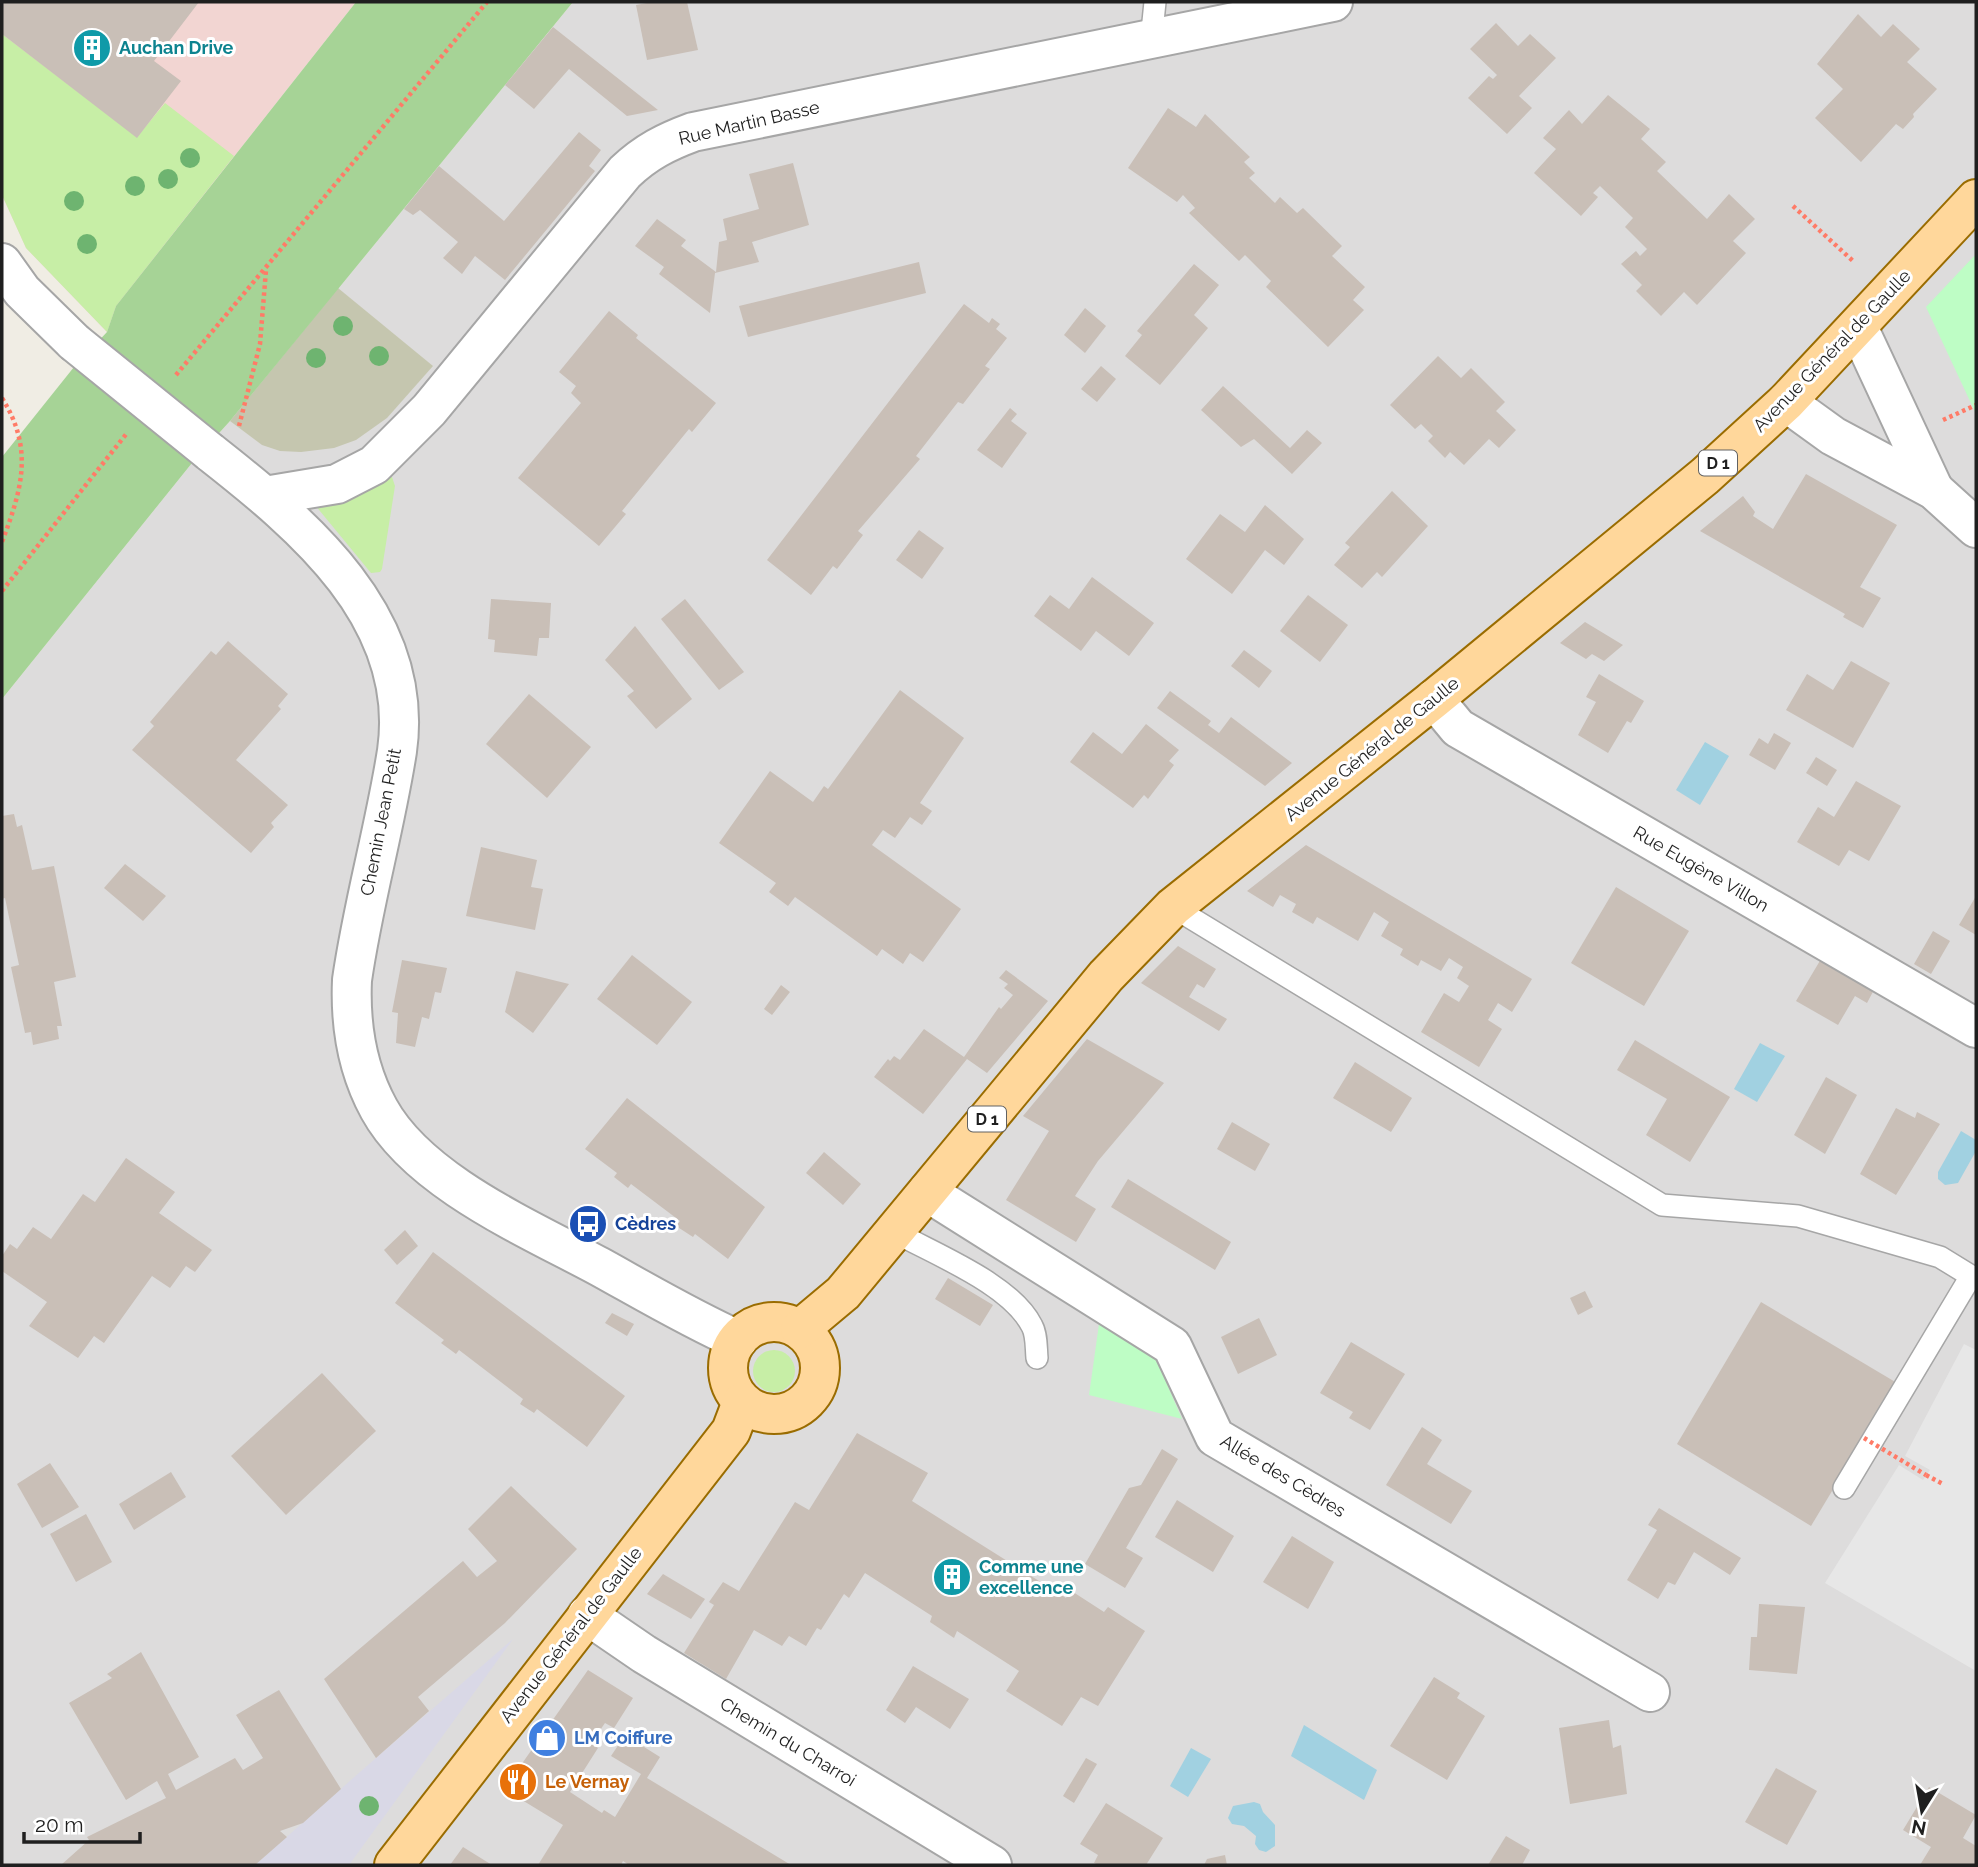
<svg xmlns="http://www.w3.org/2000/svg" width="1978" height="1867" font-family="Raleway,sans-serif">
  <rect width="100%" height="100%" fill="#f0ede4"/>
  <path fill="#dddcdc" d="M573,2h1403v1863h-1974v-1166l190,-236 38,-42z"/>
  <path fill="#f2d5d2" d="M2,2h354l-240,304 -9,26 -81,-84 -24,-53z"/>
  <path fill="#c5c6af" d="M338,288l95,78 -46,52 -31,22 -22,8 -33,4 -21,-1 -18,-6 -32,-24z"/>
  <g fill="#c7eea6">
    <path d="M2,34l135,103 28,-34 69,53 -118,150 -9,26 -81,-84 -24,-53z"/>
    <path d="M387,474l5,3 3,9 -13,83 -2,3 -9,1 -56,-68z"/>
    <circle cx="774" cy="1371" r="21"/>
  </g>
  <path fill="#a6d396" d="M356,2h217l-343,419 -38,42 -190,236v-242l72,-90 33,-35 9,-26z"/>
  <g fill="#befdc5">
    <path d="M1976,254v160l-50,-107z"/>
    <path d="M1099,1324l55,30 28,65 -93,-24z"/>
  </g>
  <path fill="#e7e7e7" d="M1964,1344l12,6v321l-151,-88 74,-118 24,15 7,-10 -25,-14z"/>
  <path fill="#d9d8e6" d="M513,1639l-164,226h-94l105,-93z"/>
  <g fill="#a1d1e1">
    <path d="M1705,742l24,14 -29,49 -24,-15z"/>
    <path d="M1760,1043l25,13 -28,46 -23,-13z"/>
    <path d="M1961,1131l15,9v11l-18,32 -13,2 -7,-6v-7z"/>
    <path d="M1304,1725l73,45 -13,30 -73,-44z"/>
    <path d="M1191,1748l20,11 -23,38 -18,-11z"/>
    <path d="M1254,1802l6,2 3,8 12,13v21l-9,6 -7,-2 -4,-6 1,-8 -12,-10 -12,-2 -4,-6 5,-12z"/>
  </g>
  <g fill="#c9bfb7">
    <path d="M2,2h197l-45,59 27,20 -44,57 -135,-104z"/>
    <path d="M652,2h35l11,48 -51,10 -11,-55z"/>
    <path d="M1858,14l23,23 12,-13 27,25 -13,13 30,27 -24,25 1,3 -11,12 -7,-5 -35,38 -46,-44 28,-29 -26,-25z"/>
    <path d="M1496,23l22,23 12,-12 26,24 -37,38 13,12 -25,26 -39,-36 21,-22 4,3 4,-4 -27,-26z"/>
    <path d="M553,27l105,83 -31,6 -58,-47 -35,40 -29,-24z"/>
    <path d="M1608,95l42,34 -9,10 25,23 -9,9 50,48 22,-25 26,25 -22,22 13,12 -49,52 -13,-13 -23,24 -25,-25 6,-6 -21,-21 15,-13 4,5 7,-7 -22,-22 8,-9 -33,-32 -7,7 5,4 -17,19 -47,-43 22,-24 -13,-11 26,-28 13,14z"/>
    <path d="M1168,108l28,19 9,-13 45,43 -6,5 11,11 -6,5 26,25 5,-6 17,16 6,-5 39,38 -10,10 33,31 -12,13 11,10 -36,37 -62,-60 5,-6 -26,-26 -6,6 -50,-48 6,-5 -12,-13 -6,7 -49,-34z"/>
    <path d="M579,132l22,18 -12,16 6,5 -90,109 -30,-24 -13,18 -19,-16 15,-16 -38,-32 -7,5 -9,-6 35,-43 65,55z"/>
    <path d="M793,163l16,62 -57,17 7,20 -44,11 -5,40 -51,-39 5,-7 -29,-21 22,-27 29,21 -5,6 35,26 3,-30 8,-2 -4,-21 36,-10 -10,-35z"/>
    <path d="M919,262l7,31 -178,44 -9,-31z"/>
    <path d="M1194,264l25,21 -25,30 14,13 -48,57 -35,-29 17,-21 -5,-4z"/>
    <path d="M964,304l25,19 3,-5 8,6 -4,5 11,9 -22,28 5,3 -27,35 -5,-2 -42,54 4,3 -62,72 5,4 -26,34 -4,-3 -22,29 -44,-35z"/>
    <path d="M1085,308l21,18 -21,27 -21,-18z"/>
    <path d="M609,311l29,24 -2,3 80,65 -24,29 -3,-3 -67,82 4,3 -27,32 -81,-68 63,-75 -10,-10 5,-7 -17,-14z"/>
    <path d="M1438,356l23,22 10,-10 34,34 -9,9 20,19 -17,18 -10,-9 -25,26 -14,-13 -5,6 -17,-17 5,-5 -12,-12 -6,5 -25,-24z"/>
    <path d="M1101,366l15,13 -19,23 -16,-13z"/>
    <path d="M1223,386l67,62 17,-18 15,13 -30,31 -38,-35 -13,8 -40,-37z"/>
    <path d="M1010,408l7,6 -6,7 16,12 -25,35 -25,-18z"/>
    <path d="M1806,474l91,51 -37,62 21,11 -18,30 -20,-11 2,-3 -145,-83 43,-35 12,16 -2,4 20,13z"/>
    <path d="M1392,491l36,35 -46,51 -5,-5 -15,16 -28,-23 16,-18 -5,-4z"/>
    <path d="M1265,505l39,34 -20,26 -19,-15 -33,44 -46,-35 34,-45 25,18z"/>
    <path d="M919,530l25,18 -22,31 -26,-19z"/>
    <path d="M1092,577l62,46 -25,33 -33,-25 -15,20 -47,-35 16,-21 19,14z"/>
    <path d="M1308,595l40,30 -28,37 -40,-31z"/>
    <path d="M491,599l60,4 -2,35h-10l-2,18 -43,-4 1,-12 -7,-1z"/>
    <path d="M685,599l59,73 -25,18 -58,-71z"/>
    <path d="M1585,622l38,23 -19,16 -12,-7 -6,5 -26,-16z"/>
    <path d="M635,626l57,73 -36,30 -29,-33 7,-5 -29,-31z"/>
    <path d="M228,641l60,53 -10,12 3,3 -45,51 52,45 -17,18 3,4 -23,26 -119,-103 22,-24 -4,-4 61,-71 5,4z"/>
    <path d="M1244,650l28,21 -13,17 -28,-22z"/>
    <path d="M1851,661l39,22 -37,65 -67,-38 21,-36 26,16z"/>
    <path d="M1599,674l45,27 -13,22 -4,-2 -19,32 -30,-18 18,-33 -10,-5z"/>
    <path d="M900,690l64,48 -44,65 12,8 -10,14 -12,-8 -15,21 -12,-8 -11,15 89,64 -38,53 -13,-9 -7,11 -21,-15 -5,7 -82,-59 -7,9 -19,-14 7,-9 -57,-40 51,-72 43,31 11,-16 4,3z"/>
    <path d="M1170,691l41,30 -3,4 11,8 12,-16 61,46 -27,23 -108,-78z"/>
    <path d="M529,694l62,53 -44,51 -61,-54z"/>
    <path d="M1146,724l33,26 -10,11 5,4 -26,34 -4,-4 -11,13 -63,-46 23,-30 29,22z"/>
    <path d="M1774,733l17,10 -16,27 -26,-15 10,-17 9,6z"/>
    <path d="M1816,757l21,13 -10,16 -21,-13z"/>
    <path d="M1856,781l45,25 -32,55 -20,-11 -10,16 -42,-24 21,-35 16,10z"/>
    <path d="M14,814l3,13 5,-2 10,45 22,-4 22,111 -22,5 8,44h-5l2,13 -26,6 -2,-13 -6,1 -14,-66 8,-2 -14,-67 -3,1v-83z"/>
    <path d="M1306,845l226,134 -20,33 -14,-9 -10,17 14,9 -23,38 -58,-35 23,-39 15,9 10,-16 -12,-8 6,-11 -14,-9 -8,13 -20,-11 -3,6 -18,-11 3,-6 -22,-13 8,-14 -15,-10 -16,29 -41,-24 -4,7 -21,-12 4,-8 -16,-9 -7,12 -26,-16z"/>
    <path d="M481,847l56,13 -6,27 12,2 -8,41 -69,-14z"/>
    <path d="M125,864l41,32 -23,25 -39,-33z"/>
    <path d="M1616,887l73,44 -45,75 -73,-43z"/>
    <path d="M1976,896v39l-17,-10z"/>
    <path d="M1933,931l17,10 -19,33 -17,-10z"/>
    <path d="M1178,946l38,23 -12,19 -7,-4 -8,13 38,22 -8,12 -78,-48z"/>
    <path d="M1824,954l52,32 -9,17 -12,-7 -17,29 -42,-24z"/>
    <path d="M632,955l60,47 -35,43 -60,-46z"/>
    <path d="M402,960l45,8 -6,25 -6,-1 -6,27 -7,-2 -7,30 -19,-4 2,-30 -6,-1z"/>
    <path d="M1006,970l42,31 -61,72 -20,-14 -44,55 -49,-37 14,-18 2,2 4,-5 6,4 24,-31 40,28 35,-50 2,2 12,-14 -9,-7 4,-4 -9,-6z"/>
    <path d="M516,971l53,13 -36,49 -28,-21z"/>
    <path d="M781,985l9,7 -18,23 -8,-6z"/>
    <path d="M1087,1039l77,44 -66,78 -23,35 21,13 -20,33 -70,-42 43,-69 -26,-15z"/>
    <path d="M1635,1040l95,57 -40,65 -44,-27 21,-36 -50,-29z"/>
    <path d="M1355,1062l57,36 -21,34 -58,-34z"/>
    <path d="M1826,1077l31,18 -32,59 -31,-19z"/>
    <path d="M627,1098l138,109 -37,52 -33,-25 -2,3 -17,-11 4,-5 -49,-37 -3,4 -14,-11 3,-4 -32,-24z"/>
    <path d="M1896,1108l19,10 2,-6 23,12 -44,71 -36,-21z"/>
    <path d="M1232,1122l38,22 -15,27 -38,-22z"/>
    <path d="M824,1152l37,32 -18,21 -37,-32z"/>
    <path d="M126,1158l49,34 -16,21 53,37 -17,22 -9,-6 -16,22 -18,-12 -48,67 -10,-7 -16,22 -49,-32 18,-24 -45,-31v-15l8,-12 7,5 16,-22 18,12 32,-45 12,8z"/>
    <path d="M1128,1179l103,63 -16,28 -104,-63z"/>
    <path d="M405,1230l13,16 -21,19 -13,-15z"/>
    <path d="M433,1252l192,144 -38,51 -50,-38 -3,4 -14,-9 3,-5 -64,-49 -3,4 -15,-11 3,-3 -49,-37z"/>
    <path d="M948,1278l45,27 -13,21 -45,-27z"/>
    <path d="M1585,1291l8,16 -15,8 -8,-17z"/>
    <path d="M1761,1302l136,81 -86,143 -134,-82z"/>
    <path d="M612,1313l22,11 -7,12 -22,-13z"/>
    <path d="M1259,1318l18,37 -39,19 -17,-37z"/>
    <path d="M1351,1342l54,32 -35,56 -21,-12 4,-6 -33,-19z"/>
    <path d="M322,1373l54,58 -90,84 -55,-59z"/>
    <path d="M1422,1427l20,13 -15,24 45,27 -21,33 -65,-39z"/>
    <path d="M857,1433l71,40 -16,28 154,97 4,-8 34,22 4,-5 37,24 -47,75 -17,-9 -19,29 -56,-35 13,-20 -62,-40 -3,7 -24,-16 2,-6 -67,-43 -16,25 -5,-4 -23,36 -4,-2 -11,18 -17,-10 -7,10 -28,-16 -28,49 -42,-26 30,-48 -5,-3 14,-20 16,9 56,-89 14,8z"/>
    <path d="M1162,1449l16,10 -52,89 17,10 -18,30 -40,-24 44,-76 12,-3z"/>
    <path d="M50,1463l29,44 -37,21 -25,-44z"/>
    <path d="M171,1472l15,25 -52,33 -15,-26z"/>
    <path d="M511,1486l66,63 -72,74 -87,74 11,14 -53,47 -52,-79 139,-118 14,16 20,-16 -29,-32z"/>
    <path d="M1177,1500l57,36 -21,36 -58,-35z"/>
    <path d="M1659,1508l82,50 -11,17 -36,-23 -19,33 -7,-3 -10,17 -31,-19 30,-50 -9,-5z"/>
    <path d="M86,1514l26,48 -36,20 -26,-48z"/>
    <path d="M1292,1536l42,26 -26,47 -45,-27z"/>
    <path d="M663,1574l42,25 -14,20 -44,-25z"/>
    <path d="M1759,1604l46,3 -8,67 -48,-4 2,-33h6z"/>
    <path d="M141,1652l58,105 -31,17 8,16 59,-32 8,12 20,-12 -27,-43 43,-25 62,99 -38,34 -23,8 7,6 -32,28h-194l28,-25 -2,-3 79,-39 -9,-17 -31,19 -57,-97 43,-25 -5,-4z"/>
    <path d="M913,1666l56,33 -19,30 -34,-22 -11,16 -19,-13z"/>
    <path d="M588,1670l45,28 -19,30 -9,-5 -14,20 7,5 -28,44 32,21 2,-3 11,7 26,-43 -30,-18 14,-21 35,22 -13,21 144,87h-162l-6,-4 -2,4h-83l25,-40 -59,-36z"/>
    <path d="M1434,1677l26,16 -3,5 28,18 -38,64 -57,-34z"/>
    <path d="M1609,1720l4,28 8,-3 6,49 -57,10 -11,-76z"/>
    <path d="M1086,1758l11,6 -23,39 -11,-7z"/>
    <path d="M1776,1768l41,23 -30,54 -42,-23z"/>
    <path d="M1929,1787l47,28 -13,23 13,8v19h-56l11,-18 -28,-17z"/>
    <path d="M1106,1803l57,35 -17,27h-47l-5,-2 4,-8 -18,-11z"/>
    <path d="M1506,1836l24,14 -8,15h-34z"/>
    <path d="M463,1847l29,18h-42z"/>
    <path d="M1225,1855l2,10h-23l3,-6z"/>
  </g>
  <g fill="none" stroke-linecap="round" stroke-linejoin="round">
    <defs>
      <g id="service">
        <path d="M1151,41l4,-39"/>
        <path d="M1173,907l489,298 136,11 142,41 36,22"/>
        <path d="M895,1232c41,23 116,52 137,94 5,9 4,22 5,32"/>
        <path d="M1844,1488l127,-212"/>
      </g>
      <g id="minor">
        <path d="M2,263l20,28 52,51"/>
        <path d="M1858,327l76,163"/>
        <path d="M1786,402l47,34 101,54 42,38"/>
        <path d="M210,452c93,73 206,166 187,299 -12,77 -34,152 -45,229 -2,45 5,89 27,129 40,73 151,120 223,159 45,25 89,51 136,72"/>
        <path d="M265,496l72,-12 37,-19 55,-55 196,-238c21,-20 41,-30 68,-40l640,-130"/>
        <path d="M1434,699l24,29 518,300"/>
        <path d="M927,1192l245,154 43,91 435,255"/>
        <path d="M587,1615l57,39 348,211"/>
      </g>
      <g id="primary">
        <circle cx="774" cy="1368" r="46"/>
        <path d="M800,1329l43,-36 263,-317 67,-69 261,-208 271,-223 81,-74 190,-203"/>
        <path d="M394,1865l337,-434 11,-29"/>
      </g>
    </defs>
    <use href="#service" stroke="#a6a6a6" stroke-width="24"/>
    <use href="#minor" stroke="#a6a6a6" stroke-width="42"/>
    <use href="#primary" stroke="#9a6c00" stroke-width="42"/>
    <g stroke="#ff7b67" stroke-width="4.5" stroke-dasharray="3.5 3.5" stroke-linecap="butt">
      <path d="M1793,206l60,55"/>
      <path d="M176,375l311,-373"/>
      <path d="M2,398c32,51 20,91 0,144"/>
      <path d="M1943,420l33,-15"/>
      <path d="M239,426l21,-82 6,-74"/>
      <path d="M2,591l125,-158"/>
      <path d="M1926,1475l17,9"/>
    </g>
    <use href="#service" stroke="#fff" stroke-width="21"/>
    <use href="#minor" stroke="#fff" stroke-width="38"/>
    <use href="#primary" stroke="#ffd79b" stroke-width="38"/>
    <defs>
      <path id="minor-bridge" d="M74,342l136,110"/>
    </defs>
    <use href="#minor-bridge" stroke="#a6a6a6" stroke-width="42" stroke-linecap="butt"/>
    <path stroke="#ff7b67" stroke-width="4.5" stroke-dasharray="3.5 3.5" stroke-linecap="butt" d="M1864,1438l62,37"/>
    <use href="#minor-bridge" stroke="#fff" stroke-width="38"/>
  </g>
  <g fill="#6eb470">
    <circle cx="190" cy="158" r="10"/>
    <circle cx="168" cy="179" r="10"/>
    <circle cx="135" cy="186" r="10"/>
    <circle cx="74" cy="201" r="10"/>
    <circle cx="87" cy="244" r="10"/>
    <circle cx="343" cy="326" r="10"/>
    <circle cx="379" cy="356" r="10"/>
    <circle cx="316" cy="358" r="10"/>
    <circle cx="369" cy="1806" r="10"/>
  </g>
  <defs>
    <symbol id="building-disc" viewBox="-11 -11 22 22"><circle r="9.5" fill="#0f9aa8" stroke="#fff"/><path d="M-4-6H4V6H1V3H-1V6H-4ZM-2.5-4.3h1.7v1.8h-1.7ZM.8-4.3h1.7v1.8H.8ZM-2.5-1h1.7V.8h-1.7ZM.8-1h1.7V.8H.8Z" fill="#fff"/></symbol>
    <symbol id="bus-disc" viewBox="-11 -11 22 22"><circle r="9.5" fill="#1a4fb4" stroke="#fff"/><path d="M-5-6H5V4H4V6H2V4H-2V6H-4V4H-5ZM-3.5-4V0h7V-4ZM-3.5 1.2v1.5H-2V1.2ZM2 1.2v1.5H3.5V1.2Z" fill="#fff"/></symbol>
    <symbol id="shop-disc" viewBox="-11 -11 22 22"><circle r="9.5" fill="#3f7fe0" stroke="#fff"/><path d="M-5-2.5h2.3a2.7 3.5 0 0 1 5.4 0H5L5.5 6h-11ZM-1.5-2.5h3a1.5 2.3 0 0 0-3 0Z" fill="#fff"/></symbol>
    <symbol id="restaurant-disc" viewBox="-11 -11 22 22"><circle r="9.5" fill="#e8710a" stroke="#fff"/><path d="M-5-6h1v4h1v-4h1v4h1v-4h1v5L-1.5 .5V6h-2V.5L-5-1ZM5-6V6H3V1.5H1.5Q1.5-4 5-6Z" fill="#fff"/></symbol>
  </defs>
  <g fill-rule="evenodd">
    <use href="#building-disc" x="70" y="26" width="44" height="44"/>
    <use href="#bus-disc" x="566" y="1202" width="44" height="44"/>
    <use href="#building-disc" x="930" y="1555" width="44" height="44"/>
    <use href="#shop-disc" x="525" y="1716" width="44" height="44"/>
    <use href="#restaurant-disc" x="496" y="1760" width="44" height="44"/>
  </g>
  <g text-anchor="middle" stroke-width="6" stroke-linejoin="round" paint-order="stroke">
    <g fill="#fff" stroke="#626262" stroke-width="2">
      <rect x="1699" y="450.5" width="38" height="25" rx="5"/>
      <rect x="968" y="1106.5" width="38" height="25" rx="5"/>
    </g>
    <g font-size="16" font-weight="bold" fill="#1f1f1f">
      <text x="1718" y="469">D 1</text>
      <text x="987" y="1125">D 1</text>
    </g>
    <g font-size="18" font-weight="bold" fill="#0d838f" stroke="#fff" text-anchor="start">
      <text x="119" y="54">Auchan Drive</text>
      <text x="979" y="1573">Comme une<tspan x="979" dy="21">excellence</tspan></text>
    </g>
    <g font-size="18" fill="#1f1f1f" stroke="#fff">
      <text transform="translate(749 123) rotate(-13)" y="6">Rue Martin Basse</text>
      <text transform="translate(1832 351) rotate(-46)" y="6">Avenue Général de Gaulle</text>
      <text transform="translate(1372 749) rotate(-39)" y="6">Avenue Général de Gaulle</text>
      <text transform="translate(381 822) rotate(-79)" y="6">Chemin Jean Petit</text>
      <text transform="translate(1701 869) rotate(30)" y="6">Rue Eugène Villon</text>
      <text transform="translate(1283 1476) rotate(31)" y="6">Allée des Cèdres</text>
      <text transform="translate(571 1635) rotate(-52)" y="6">Avenue Général de Gaulle</text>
      <text transform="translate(788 1742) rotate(31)" y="6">Chemin du Charroi</text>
    </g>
    <g font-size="18" font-weight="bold" fill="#164399" stroke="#fff" text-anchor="start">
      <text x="615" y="1230">Cèdres</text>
    </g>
    <g font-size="18" font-weight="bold" fill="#366cbe" stroke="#fff" text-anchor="start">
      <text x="574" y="1744">LM Coiffure</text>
    </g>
    <g font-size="18" font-weight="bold" fill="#c56008" stroke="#fff" text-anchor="start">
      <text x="545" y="1788">Le Vernay</text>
    </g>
  </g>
  <rect width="1978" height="1867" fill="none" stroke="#1f1f1f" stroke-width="7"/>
  <g transform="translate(1922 1811) rotate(191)" stroke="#ffffff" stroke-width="5" paint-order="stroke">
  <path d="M0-5L12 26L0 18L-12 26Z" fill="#1f1f1f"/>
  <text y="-10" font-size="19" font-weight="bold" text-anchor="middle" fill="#1f1f1f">N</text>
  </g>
  <path d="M24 1832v10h116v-10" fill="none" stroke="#1f1f1f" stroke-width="3.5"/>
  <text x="35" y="1832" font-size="21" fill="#1f1f1f" stroke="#ffffff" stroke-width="5" paint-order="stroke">20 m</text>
</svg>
